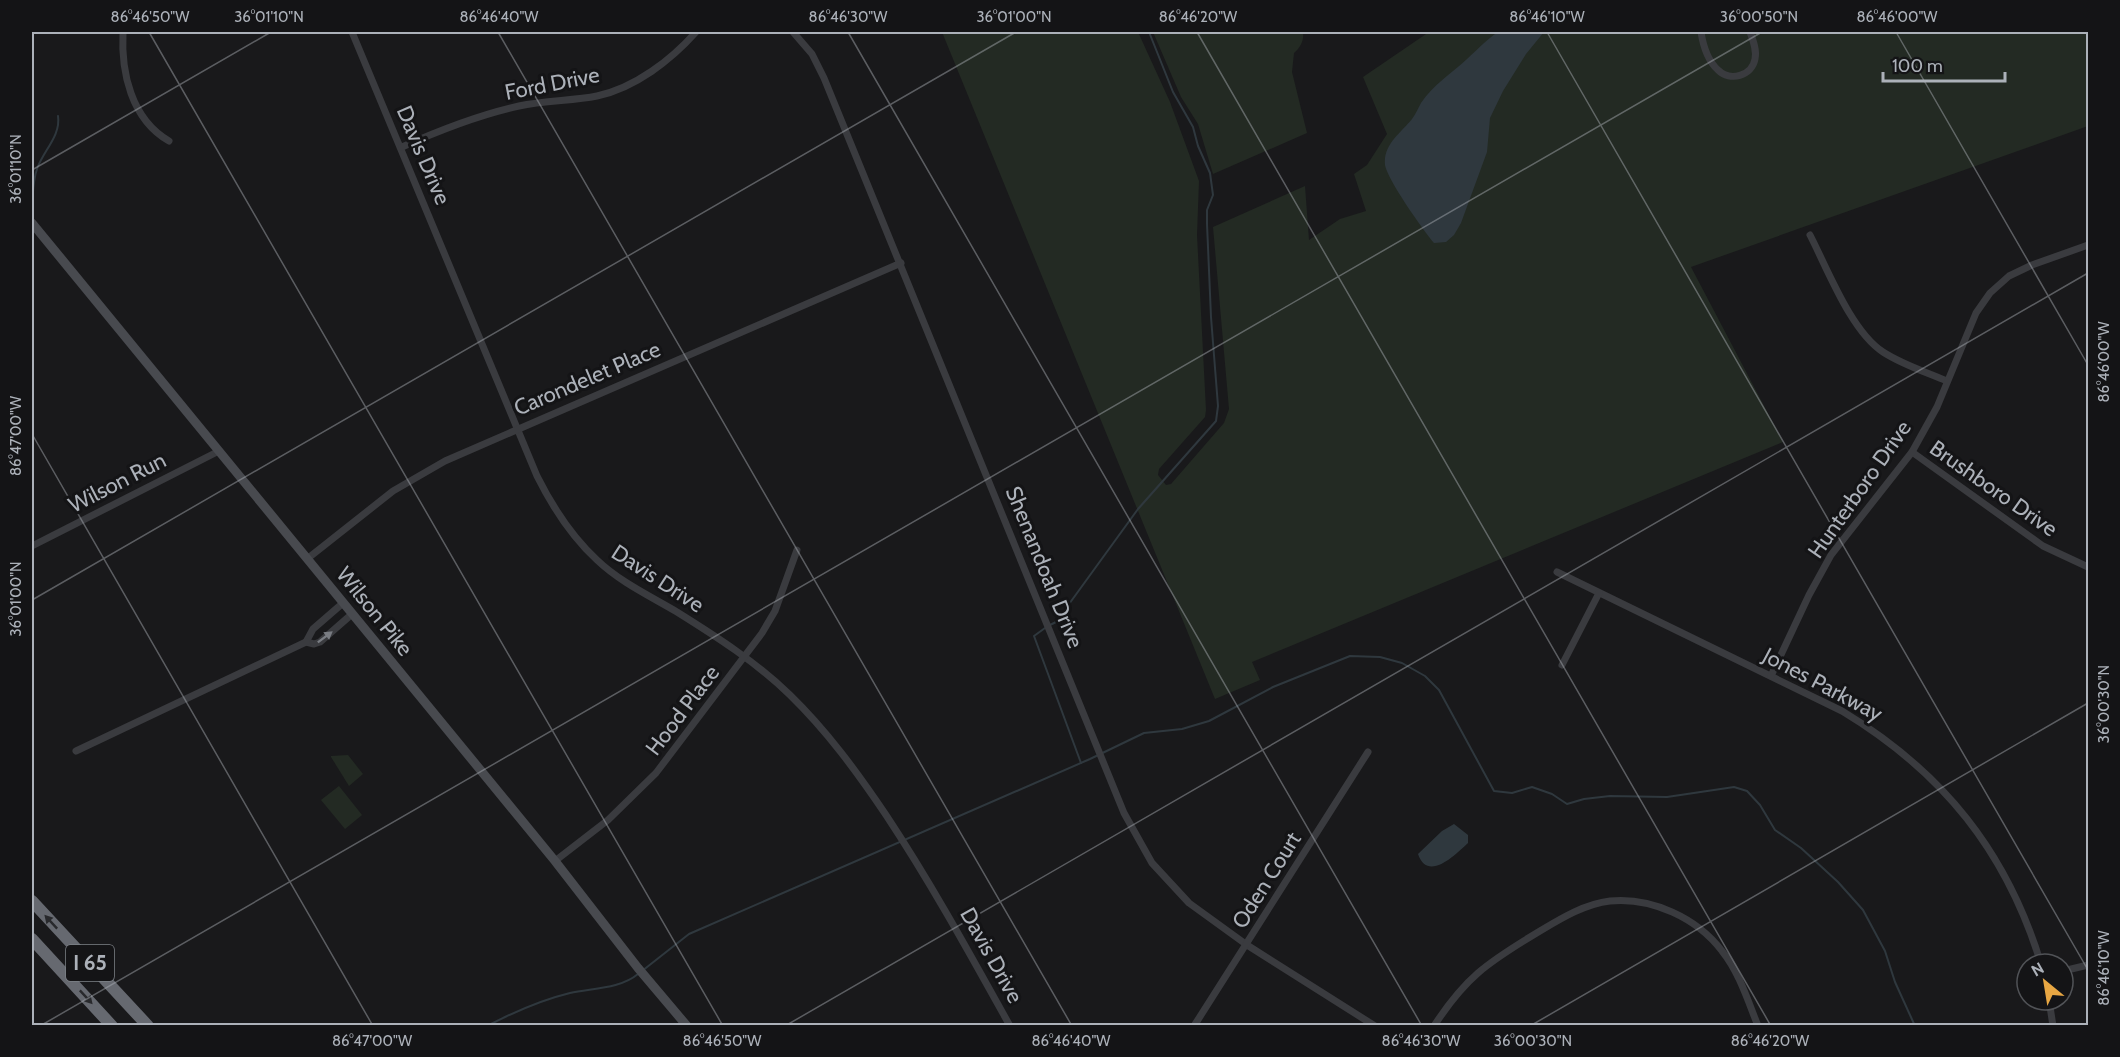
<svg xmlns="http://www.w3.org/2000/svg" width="2120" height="1057" font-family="Cabin,sans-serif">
  <rect width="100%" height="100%" fill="#19191b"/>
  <g fill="#232a23">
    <path d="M942,32h196l32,70 29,79 -2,54 9,175 -1,7 -46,52 -1,6 8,10 5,-1 53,-61 5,-14 -16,-182 92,-41 4,54 31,-21 26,-8 -12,-37 13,-9 20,-31 -24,-57 66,-45h659v94l-397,141 92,175 -531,220 8,18 -45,19z"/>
    <path d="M1153,32h150c1,8 -2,15 -9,21l-2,19 15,61 -94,41 -15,-50 -17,-27z"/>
    <path d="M348,755l15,19 -14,12 -18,-29v-1z"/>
    <path d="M339,786l23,29 -17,14 -24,-29z"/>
  </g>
  <g fill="#2f383e">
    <path d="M1498,32h46l-18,22 -23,37 -13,27 -3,34 -26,71 -7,12 -8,7 -12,1c-11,-13 -47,-64 -49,-78 -2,-21 16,-32 27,-46 4,-5 6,-11 9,-16 12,-18 31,-30 46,-44 11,-10 19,-19 31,-27z"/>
    <path d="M1454,824l14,11v8c-12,11 -40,40 -50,11l24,-23z"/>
  </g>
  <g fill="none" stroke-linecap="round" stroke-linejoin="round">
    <g stroke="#2f383e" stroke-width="2">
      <path d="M32,205c1,-12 1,-25 5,-36 6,-18 24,-33 21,-53"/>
      <path d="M1050,625l6,-3 82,-113 78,-88 2,-15 -7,-89 -4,-93v-14l6,-15 -3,-22 -12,-27 -5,-19 -20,-35 -24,-60"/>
      <path d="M1045,628l-11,8 47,127"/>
      <path d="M642,971l47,-37 401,-175 54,-26 38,-4 27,-8 64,-34 77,-31 30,1 22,6 23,13 14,14 55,101 18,2 20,-6 20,7 15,10 17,-5 26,-3 57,1 67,-10 13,4 13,14 15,25 26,18 37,34 25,28 22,41 10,31 20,44"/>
      <path d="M487,1026c27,-14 54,-26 83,-33 22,-5 50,-4 68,-19"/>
    </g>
    <g stroke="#3a3b3f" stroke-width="7">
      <path d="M123,32c-2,40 8,87 46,109"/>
      <path d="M352,32l185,444c16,32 34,60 60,84 23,22 53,36 80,52 40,25 79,50 113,83 37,36 67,77 96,120 45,68 84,139 124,211"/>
      <path d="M793,32l19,22 12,24 300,735 28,50 37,40 58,42 128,81"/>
      <path d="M1701,32c2,13 7,29 17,38 12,12 34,6 37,-11 2,-9 -2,-19 -5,-27"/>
      <path d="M402,147c38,-17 76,-32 117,-41 26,-6 53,-5 78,-10 38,-8 74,-36 99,-64"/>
      <path d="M1810,235c18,35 41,96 73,117 20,13 43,20 64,29"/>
      <path d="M1912,452l131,94 45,21"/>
      <path d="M32,546l187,-95"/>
      <path d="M307,559l86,-68 52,-30 456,-198"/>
      <path d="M1557,572l285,139c101,61 165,141 199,253"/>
      <path d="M343,603l-30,26 -7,13 8,2 6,-2 32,-28"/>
      <path d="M1562,665l37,-72"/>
      <path d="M1771,676l38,-81 22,-40 81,-103 25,-45 39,-94 14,-20 19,-17 23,-11 56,-20"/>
      <path d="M76,751l230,-109"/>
      <path d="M555,861l53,-41 48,-47 106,-140 13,-22 22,-61"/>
      <path d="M2063,971l25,-6"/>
      <path d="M2049,1000l4,26"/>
      <path d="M1194,1026l174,-274"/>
      <path d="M1434,1026c31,-48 53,-63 101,-92 22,-13 48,-30 75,-33 42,-4 87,17 112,50 17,21 26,50 36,75"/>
    </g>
    <path stroke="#484a4f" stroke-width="9" d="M32,223l523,638 83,107 49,58"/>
    <g stroke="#666970" stroke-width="12">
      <path d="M32,901l116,125"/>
      <path d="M32,939l80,87"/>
    </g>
  </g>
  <defs><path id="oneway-solid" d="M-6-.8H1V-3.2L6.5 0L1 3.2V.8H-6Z" transform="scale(1.5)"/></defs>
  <use fill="#797c82" href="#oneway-solid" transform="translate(325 637) rotate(-37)"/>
  <g fill="#28292c">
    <use href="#oneway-solid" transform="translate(51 922) rotate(-133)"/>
    <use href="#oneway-solid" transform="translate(86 997) rotate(47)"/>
  </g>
  <path fill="none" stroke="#acb1b9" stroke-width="1.5" stroke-opacity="0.45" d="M149,32l574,994M498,32l574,994M848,32l574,994M1197,32l574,994M1547,32l541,938M1896,32l192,333M32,170l239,-138M32,434l341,592M32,600l984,-568M40,1026l1722,-994M785,1026l1303,-753M1530,1026l558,-323"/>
  <g text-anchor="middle" stroke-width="6" stroke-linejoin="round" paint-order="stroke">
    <rect fill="#141416" stroke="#7e8288" stroke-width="1.5" x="66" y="945" width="48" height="36" rx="4.5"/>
    <g font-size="21" font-weight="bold" fill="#acb1b9">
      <text x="90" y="970">I 65</text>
    </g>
    <g font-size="22" fill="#acb1b9" stroke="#141416">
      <text transform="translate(552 83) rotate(-11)" y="8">Ford Drive</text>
      <text transform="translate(424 155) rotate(67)" y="8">Davis Drive</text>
      <text transform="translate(587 378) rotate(-23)" y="8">Carondelet Place</text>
      <text transform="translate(117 482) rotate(-27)" y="8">Wilson Run</text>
      <text transform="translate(1994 488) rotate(35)" y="8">Brushboro Drive</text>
      <text transform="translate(1859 489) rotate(-55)" y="8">Hunterboro Drive</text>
      <text transform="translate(1045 567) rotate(68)" y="8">Shenandoah Drive</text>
      <text transform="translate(658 578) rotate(33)" y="8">Davis Drive</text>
      <text transform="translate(375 611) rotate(51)" y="8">Wilson Pike</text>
      <text transform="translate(1823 684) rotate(28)" y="8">Jones Parkway</text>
      <text transform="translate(682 710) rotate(-53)" y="8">Hood Place</text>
      <text transform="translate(1266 880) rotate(-58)" y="8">Oden Court</text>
      <text transform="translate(992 955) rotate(61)" y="8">Davis Drive</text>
    </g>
  </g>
  <rect width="2120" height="1057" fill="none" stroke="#141416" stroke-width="66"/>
  <g transform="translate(2045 982) rotate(330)"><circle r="28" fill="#141416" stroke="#515357" stroke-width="1.5"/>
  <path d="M0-4.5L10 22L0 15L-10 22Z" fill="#e8a743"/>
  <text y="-9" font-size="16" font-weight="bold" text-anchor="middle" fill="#acb1b9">N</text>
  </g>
  <path d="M1883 72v9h122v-9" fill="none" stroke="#acb1b9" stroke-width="3"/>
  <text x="1892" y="72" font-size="18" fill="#acb1b9" stroke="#141416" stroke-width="4.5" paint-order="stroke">100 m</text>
  <rect x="33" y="33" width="2054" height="991" fill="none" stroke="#acb1b9" stroke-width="2"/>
  <g font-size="15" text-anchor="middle" fill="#acb1b9">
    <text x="150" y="22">86°46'50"W</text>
    <text x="269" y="22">36°01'10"N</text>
    <text x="499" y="22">86°46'40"W</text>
    <text x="848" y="22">86°46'30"W</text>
    <text x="1014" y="22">36°01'00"N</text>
    <text x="1198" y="22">86°46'20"W</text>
    <text x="1547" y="22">86°46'10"W</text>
    <text x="1759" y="22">36°00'50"N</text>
    <text x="1897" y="22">86°46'00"W</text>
    <text transform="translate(16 169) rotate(-90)" y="5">36°01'10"N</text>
    <text transform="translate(2104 362) rotate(-90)" y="5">86°46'00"W</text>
    <text transform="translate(16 436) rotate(-90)" y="5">86°47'00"W</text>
    <text transform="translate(16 599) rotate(-90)" y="5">36°01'00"N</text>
    <text transform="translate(2104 704) rotate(-90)" y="5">36°00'30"N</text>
    <text transform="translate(2104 968) rotate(-90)" y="5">86°46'10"W</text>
    <text x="372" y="1046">86°47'00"W</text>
    <text x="722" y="1046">86°46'50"W</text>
    <text x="1071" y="1046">86°46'40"W</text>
    <text x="1421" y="1046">86°46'30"W</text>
    <text x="1533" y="1046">36°00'30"N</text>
    <text x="1770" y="1046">86°46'20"W</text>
  </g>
</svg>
